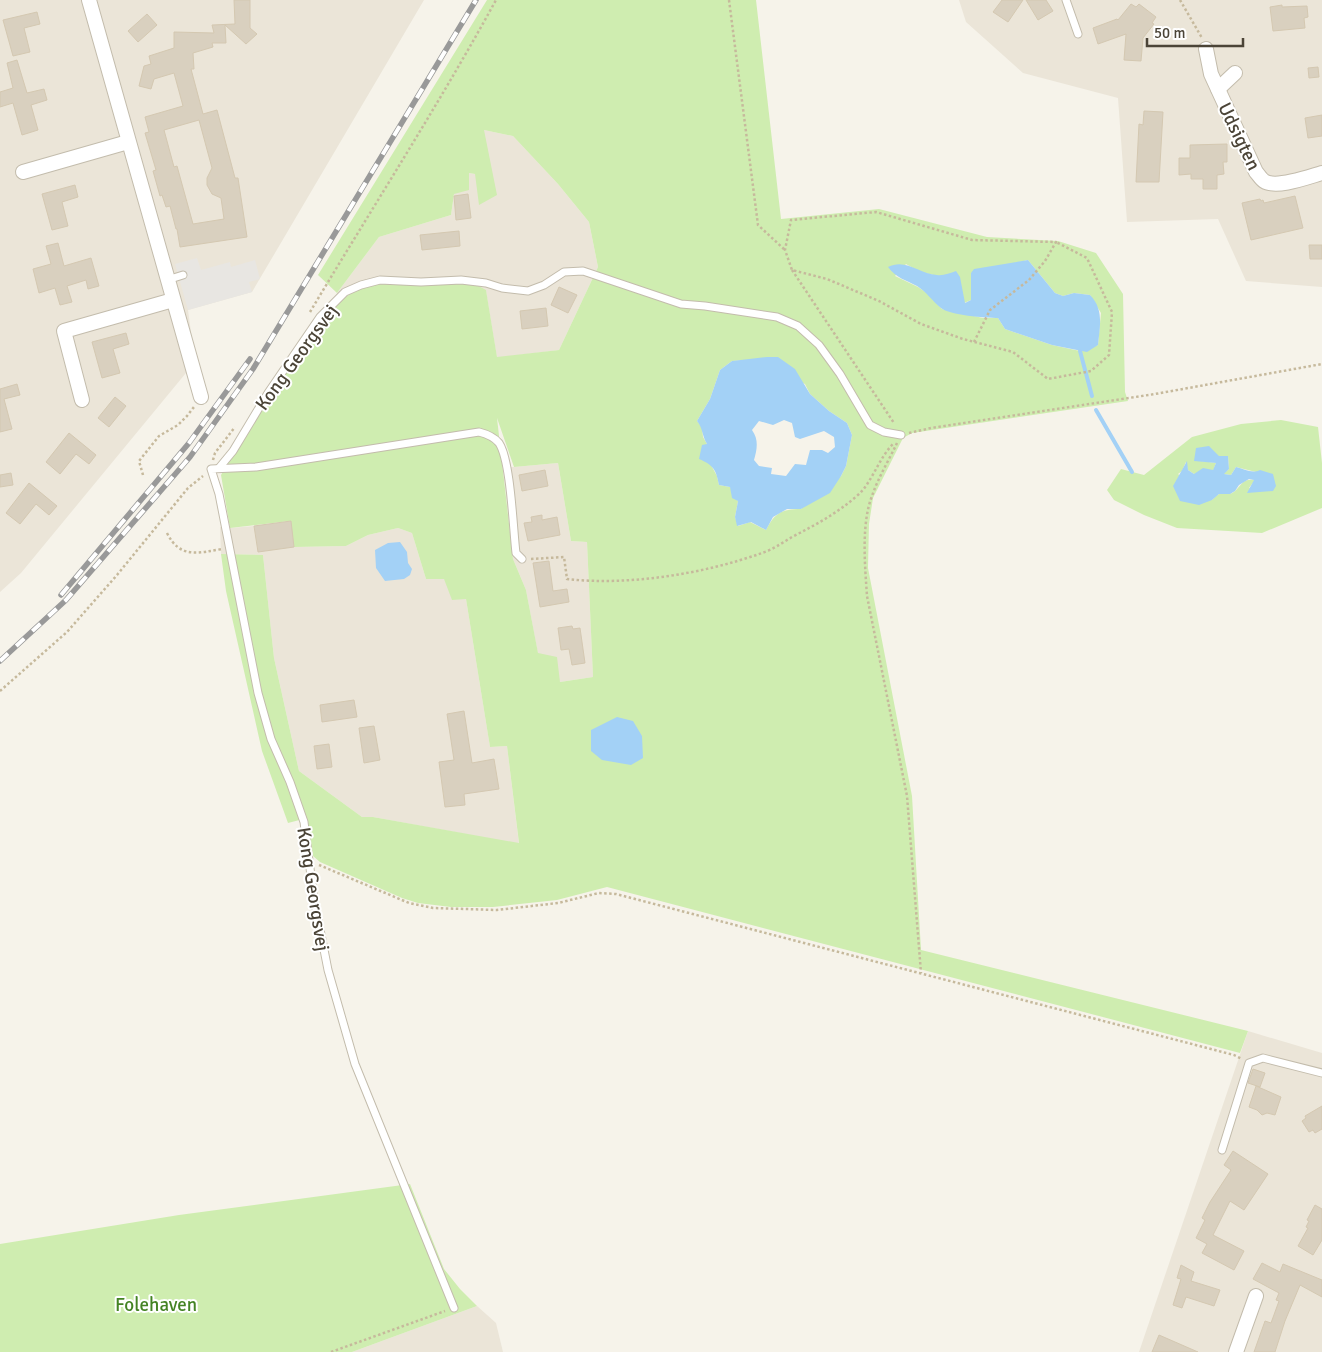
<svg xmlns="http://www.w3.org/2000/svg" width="1322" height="1352" font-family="Signika,sans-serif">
  <rect width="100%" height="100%" fill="#f6f3ea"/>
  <g fill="#ebe5d8">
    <path d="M0,0h424l-172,292 -64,18 7,52 -174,211 -21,19z"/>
    <path d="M959,0h363v287l-76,-6 -28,-62 -91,3 -9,-124 -95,-25 -57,-51z"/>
    <path d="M484,130l29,6 45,48 31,38 9,45 -39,83 -62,8 -11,-67 -151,14 2,-12 42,-56 72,-22 3,-21 15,-21 6,1z"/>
    <path d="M558,463l13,78 16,1 6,135 -33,5 -22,-28 -12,-64 -13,-31 -10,-92h11z"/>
    <path d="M291,521l3,26 52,-1 22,-11 30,-7 14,5 14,46h18l22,20 24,148 17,-1 12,98 -146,-27h-11l-63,-46 -25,-113 -11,-103 -42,-1 -1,-27 10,1 24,-2z"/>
    <path d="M1248,1031l74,22v299h-183z"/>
    <path d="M477,1306l19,17 7,29h-151z"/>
  </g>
  <g fill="#cfedb0" fill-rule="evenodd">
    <path d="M487,0h269l25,219 98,-10 108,28 71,4 38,12 27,41 2,98 3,9 -216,32 -9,5 -30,60 -4,26 -1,44 44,228 9,154 327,81 -8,22 -633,-166 -50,13 -64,7h-42l-33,-4 -16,-5 -82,-36 -7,-6 -6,-38 -19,5 -26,-72 -36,-160 -5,-37 42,1 11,103 25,113 63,46h11l146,26 -12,-97 -17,1 -24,-148 -14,1 -8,-21h-18l-14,-46 -14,-5 -30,7 -22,11 -52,1 -4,-26 -60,7 -9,-53 37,-61 63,-93 14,-16 19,-14 24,-8 97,1 11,6 11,67 62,-7 39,-83 -9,-45 -31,-38 -45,-48 -29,-6 13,65 -18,10 -4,-31 -6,-1v17l-15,4 -3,21 -72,22 -42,56 -19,-18zM1028,260l27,33 8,3 11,-3 16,2 11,18 -3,32 -18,6 -28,-6 -47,-16 -7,-11h-15l-41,-9 -15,-16 -9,-6 -23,-11 11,-12 14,8 18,4 26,27 7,-3v-27zM748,360l57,24 5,10 19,17 18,12 5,12 -6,31 -5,10 -40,33c-20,0 -26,4 -35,21l-16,-8 -12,4 -3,-9 3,-16 -8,-14 -11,-2 -2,-9 -6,-11 -4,-21 -4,-7 -1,-10 -5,-6 13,-22 10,-29 12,-9zM497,418l17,49 44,-4 13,78 16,1 6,135 -33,5 -3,-25 -19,-4 -12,-63 -13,-31z"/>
    <path d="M1281,420l37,7 4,36v45l-60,25 -85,-5 -33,-13 -30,-15 -7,-10 14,-21 23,6 48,-38 49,-13zM1228,456l1,13 -6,5 8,1 5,-8 20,5 17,19 -24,-3 6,-8c-13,-2 -13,5 -20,11 -5,5 -11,1 -16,3 -3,2 -5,4 -7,6l-34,-26 4,-3 4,-9 2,8 6,4 19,-3 3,-8 -22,-3z"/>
    <path d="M410,1184l34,85 16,20 17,17 -125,46h-352v-108l179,-29z"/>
  </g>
  <path fill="#e8e6e2" d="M197,258l4,12 29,-8 1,5 24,-7 5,19 -11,3 3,10 -64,18 -13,-46z"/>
  <g fill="#a3d1f6" fill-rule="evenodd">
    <path d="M1028,260l27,33 8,3 11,-3 16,2c14,14 10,31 8,50l-11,7 -35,-7 -47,-16 -7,-11c-12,0 -49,-3 -57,-10 -9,-7 -14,-16 -24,-22 -11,-6 -21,-8 -29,-19 18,-9 31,7 49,8 6,1 13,-2 19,-4l4,6 5,26 6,-3v-27l3,-4z"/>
    <path d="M767,357h11l17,12 15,25 19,17 18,12 5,12 -6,31 -5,10 -11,17 -29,16h-14l-14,8 -7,13 -15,-8 -14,4 -2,-9 3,-16 -6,-3 -2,-11 -11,-2c-3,-16 -6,-20 -20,-26l3,-14 5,-1c-5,-8 -4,-16 -10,-23l13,-22 10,-29 12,-9zM784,420l8,3 3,14 5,2 24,-8 10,6 1,10 -7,6 -6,-3h-12l-4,15 -11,-1 -9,12 -15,-2 1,-6 -13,-2 -5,-6c3,-11 5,-20 -2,-30l7,-9 14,4z"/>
    <path d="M1209,446l10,10h9l1,13 -5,5 7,1 5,-8c8,2 16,7 24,3l13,4 3,12 -3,5 -26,2 7,-13 -5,-1 -10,6 -4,6 -5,3h-11l-7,6 -13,5 -19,-4 -7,-15 14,-25 1,9 6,4 9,-6 10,2 3,-7 -22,-2 2,-13z"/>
    <path d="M400,542l7,10 1,11 4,6 -2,6 -6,4 -19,2 -9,-13 -1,-18 13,-7z"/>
    <path d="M617,717l16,4 9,15 1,22 -12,7 -29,-5 -11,-9v-21z"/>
  </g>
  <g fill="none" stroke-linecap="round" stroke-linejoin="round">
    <g stroke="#a3d1f6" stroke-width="4">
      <path d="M1080,351l12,45"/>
      <path d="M1096,410l36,62"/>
    </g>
  </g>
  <g fill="#d9d0bf" stroke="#d4c8b1" fill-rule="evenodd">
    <path d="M234,0h16v28l7,6 -11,10 -21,-19 1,18h-14l1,4 -20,6 1,16h-3l12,45 14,-4 18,68h3l9,59 -67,10 -3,-18h-1l-6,-23 -4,1 -4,-12 -2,1 -7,-25 3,-1 -11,-37 4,-1 -4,-15 38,-11 -9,-33 -20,6 -3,10 -12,-3 5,-20 7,-2 -2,-8 25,-8v-16l40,1 -2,-8 23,-1zM199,120l13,48 -5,10v7l5,9 9,4 3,21 -31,5 -16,-58 -3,1 -10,-37z"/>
    <path d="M1002,0h21l-15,22 -15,-10z"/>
    <path d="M1026,0h20l7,11 -15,9z"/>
    <path d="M1131,4l5,3 3,-3 17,13 -4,6 2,1 -11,14 -2,23 -17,-1 2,-26 -28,10 -5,-16 24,-9 1,1z"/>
    <path d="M1282,5v2l25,-1 1,11 -4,1 1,10 -32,3 -3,-24z"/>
    <path d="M37,12l3,12 -16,4 6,24 -17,4 -10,-36z"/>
    <path d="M147,14l10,11 -19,17 -10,-11z"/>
    <path d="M17,60l10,33 17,-4 3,11 -16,5 7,25 -16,5 -9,-32 -13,4v-15l13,-4 -6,-25z"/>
    <path d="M1318,67l1,10 -10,1 -1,-10z"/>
    <path d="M1144,111l19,1 -4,70h-23l3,-58 4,1z"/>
    <path d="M1322,115v21l-14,2 -3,-20z"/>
    <path d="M1227,144v18h-4l1,12 -7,1v14h-14v-10h-12v-5l-12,1v-17h11v-13z"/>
    <path d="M75,185l3,12 -16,5 6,24 -16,4 -10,-36z"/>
    <path d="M468,194l3,24 -15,2 -2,-24z"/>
    <path d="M1295,196l8,32 -52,12 -9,-37 18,-4 1,2 2,-1 1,3z"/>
    <path d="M459,231l1,15 -38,4 -2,-15z"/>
    <path d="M58,243l6,23 27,-8 8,28 -11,3 -2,-9 -19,6 5,16 -12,3 -5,-17 -16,5 -6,-24 18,-5 -5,-18z"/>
    <path d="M1309,245h13v14h-12z"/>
    <path d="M559,287l18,8 -9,18 -17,-8z"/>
    <path d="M546,308l2,18 -26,3 -2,-18z"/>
    <path d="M126,333l3,11 -16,5 7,24 -18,5 -10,-36z"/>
    <path d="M17,384l3,11 -16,4 8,30 -12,3v-43z"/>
    <path d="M115,397l11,9 -17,21 -11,-9z"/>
    <path d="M69,433l27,22 -7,9 -13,-10 -16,20 -14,-12z"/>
    <path d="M545,470l3,16 -26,5 -3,-16z"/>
    <path d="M11,473l2,12 -13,2v-12z"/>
    <path d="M29,483l28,23 -8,9 -13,-11 -16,20 -14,-11z"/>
    <path d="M542,515v5l15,-3 3,18 -32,6 -4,-18 8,-1 -1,-5z"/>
    <path d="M291,521l3,26 -36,5 -4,-26z"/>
    <path d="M549,561l4,30 14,-2 2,13 -29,5 -7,-44z"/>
    <path d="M572,626l1,3 7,-1 5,35 -13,2 -3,-16 -8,1 -3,-22z"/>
    <path d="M354,700l3,17 -35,5 -2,-17z"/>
    <path d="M464,711l8,52 22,-4 5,30 -35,5 1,11 -20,2 -6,-45 15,-2 -7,-46z"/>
    <path d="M374,726l6,34 -16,3 -5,-35z"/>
    <path d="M329,744l3,23 -15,2 -3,-23z"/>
    <path d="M1253,1069l12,4 -5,14 -12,-4z"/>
    <path d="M1256,1086l25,11 -6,18 -8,-2 -5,2 -5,-5 -8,-3z"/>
    <path d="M1322,1106v23l-7,4 -2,-3 -4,2 -7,-11 4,-3 -1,-2z"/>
    <path d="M1233,1151l35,23 -24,36 -14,-9 -17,34 31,16 -10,19 -32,-17 5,-9 -11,-6 9,-18 -3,-2 8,-16 21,-32 -7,-5z"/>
    <path d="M1315,1205l7,4v31l-9,15 -15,-9 10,-18 -2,-1 3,-6 -2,-1z"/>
    <path d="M1262,1263l18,9 3,-8 39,16v17l-22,-12 -15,36 -10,31h-21l11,-31 6,2 8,-22 -3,-1 3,-7 -26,-14z"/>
    <path d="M1181,1265l13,7 -3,9 29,9 -6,16 -28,-9 -4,11 -9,-3 8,-26 -4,-1z"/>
    <path d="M1159,1335l39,17h-46z"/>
  </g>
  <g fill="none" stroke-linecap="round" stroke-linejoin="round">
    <defs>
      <g id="service">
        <path d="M1066,0l12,34"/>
        <path d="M167,280l16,-5"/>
        <path d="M219,468l14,-17 35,-58 52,-76 25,-25 16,-7 19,-5 41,2 40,-2 25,3 16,5 26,3 16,-6 20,-13 19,-1 98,33 24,2 72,11 21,9 21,19 21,29 30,51 14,7 17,3"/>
        <path d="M1222,1150l27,-87 14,-5 59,15"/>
        <path d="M454,1308l-99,-244 -27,-94 -14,-71 -10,-77 -14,-40 -19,-43 -13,-46 -39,-199 -8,-25 45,-2 223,-35c8,2 15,5 20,11 12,18 14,86 17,110l6,6"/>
      </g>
      <g id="minor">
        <path d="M89,0l112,397"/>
        <path d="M1206,49l5,25 45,98c2,2 5,7 8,9 12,8 44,-4 58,-8"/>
        <path d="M1218,89l17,-16"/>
        <path d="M23,172l105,-30"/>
        <path d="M82,400l-18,-69 109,-31"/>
        <path d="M1236,1352l20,-56"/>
      </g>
    </defs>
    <use href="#service" stroke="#c3bcac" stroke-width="9"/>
    <use href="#minor" stroke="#c3bcac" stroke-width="16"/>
    <g stroke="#c6b99c" stroke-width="2.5" stroke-dasharray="2.5 2.5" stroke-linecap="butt">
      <path d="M729,0l29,225 27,25"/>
      <path d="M1180,0l22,38"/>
      <path d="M792,270l102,153"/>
      <path d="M310,312c62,-104 128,-206 186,-312"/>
      <path d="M974,342l16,-32 39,-30 16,-19 11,-19 -84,-2 -96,-28 -85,8 -6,30 7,20 35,9 52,22 42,23 42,15 50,13 35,27 43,-8 18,-16 3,-43 -25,-54 -31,-16"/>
      <path d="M909,433l22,-5 224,-34 167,-30"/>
      <path d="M897,443c-8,17 -19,35 -25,53 -11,28 -7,70 -5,100l40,200 14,177"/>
      <path d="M213,460l2,-7 20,-26"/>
      <path d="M143,475l-4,-14 20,-25 19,-11 9,-9 7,-9"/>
      <path d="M167,533c13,26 31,20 55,16"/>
      <path d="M531,559l33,-2 3,22c61,7 136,-5 195,-26 10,-3 20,-10 30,-16 25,-13 46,-24 67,-43 13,-12 20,-36 34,-50"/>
      <path d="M0,691l67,-59 50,-57 71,-87 15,-12"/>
      <path d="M319,865l90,38 24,5 64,2 61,-7 41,-10 17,1 618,161 8,4"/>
      <path d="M331,1352l114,-41"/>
    </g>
    <use href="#service" stroke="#fff" stroke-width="7"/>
    <use href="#minor" stroke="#fff" stroke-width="14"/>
    <defs>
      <g id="rail">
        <path d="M61,595l128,-152 61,-84"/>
        <path d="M0,661l66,-61 124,-143 63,-88 223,-369"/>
      </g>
    </defs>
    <use href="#rail" stroke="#999" stroke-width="5.5"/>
    <use href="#rail" stroke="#fff" stroke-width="4" stroke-dasharray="11" stroke-linecap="butt"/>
  </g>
  <g text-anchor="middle" stroke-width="4" stroke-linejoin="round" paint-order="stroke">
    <g font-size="19" fill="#4b4437" stroke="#fff">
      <text transform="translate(1240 136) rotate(64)" y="7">Udsigten</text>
      <text transform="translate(296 357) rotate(-54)" y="7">Kong Georgsvej</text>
      <text transform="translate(314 889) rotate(81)" y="7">Kong Georgsvej</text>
    </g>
    <g font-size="19" fill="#448324" stroke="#fff">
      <text x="156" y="1311">Folehaven</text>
    </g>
  </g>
  <path d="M1147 38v8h96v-8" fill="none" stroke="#4b4437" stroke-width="2.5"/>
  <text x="1154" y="38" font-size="15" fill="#4b4437" stroke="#ffffff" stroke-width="4" paint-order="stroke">50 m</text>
</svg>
